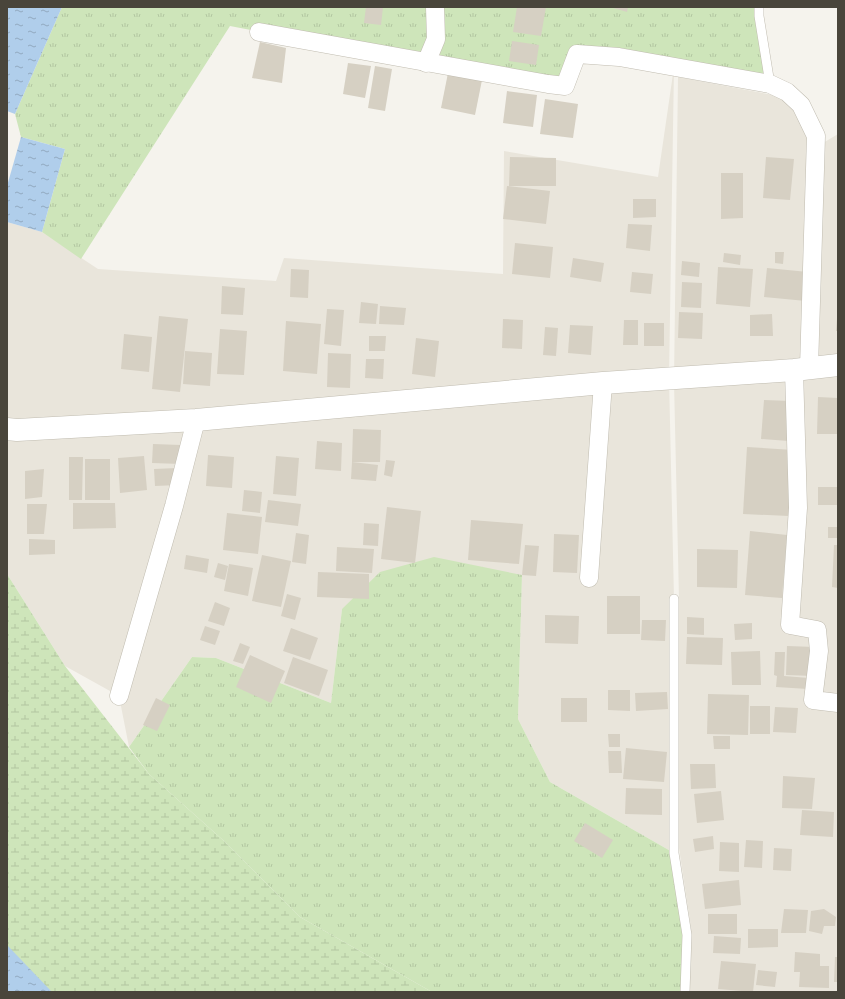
<svg xmlns="http://www.w3.org/2000/svg" width="845" height="999" font-family="'Fira Sans',sans-serif">
  <defs>
    <pattern id="grass-tufts" width="24" height="20" patternUnits="userSpaceOnUse"><rect width="24" height="20" fill="#cee5ba"/><path d="M3 7l-1-3M5 7V3M7 7l1-3M15 17l-1-3M17 17v-4M19 17l1-3" fill="none" stroke="#b2c6a1"/></pattern>
    <pattern id="wetland-marsh" width="20" height="14" patternUnits="userSpaceOnUse"><rect width="20" height="14" fill="#cee5ba"/><path d="M1 5h8M5 5V1M11 12h8M15 12V8" fill="none" stroke="#b2c6a1"/></pattern>
    <pattern id="water-ripples" width="26" height="14" patternUnits="userSpaceOnUse"><rect width="26" height="14" fill="#b0ceeb"/><path d="M2 4q2-2 4 0t4 0M15 11q2-2 4 0t4 0" fill="none" stroke="#91a9c0"/></pattern>
  </defs>
  <rect width="100%" height="100%" fill="#f5f3ed"/>
  <g fill="#e9e5db">
    <path d="M674,67l-5,311 5,221v254l-124,-71 -32,-63 4,-144 -180,34 -11,94 -115,-45 -24,-1 -63,90 -10,-51 -54,-30 -58,-92v-352l35,10 56,37 178,12 8,-23 219,16 1,-123 154,26z"/>
    <path d="M678,77l95,18 16,7 29,44 20,-12v858h-149l2,-64 -12,-80v-249l-5,-217z"/>
  </g>
  <g fill="url(#grass-tufts)">
    <path d="M62,7h697l11,77 -193,-30 -12,32 -139,-23 -196,-37 -149,233 -39,-27 23,-83 -44,-12 -6,-23z"/>
    <path d="M434,557l88,18 -4,144 32,63 124,71 13,82 -2,57h-253l-132,-75 -76,-76 -75,-67 -20,-27 63,-90 24,1 115,45 11,-94 38,-37z"/>
  </g>
  <path fill="url(#wetland-marsh)" d="M7,574l58,92 84,108 75,67 76,76 132,75h-425z"/>
  <g fill="url(#water-ripples)">
    <path d="M7,7h55l-47,107 -8,-3z"/>
    <path d="M21,137l44,12 -23,83 -35,-10v-36z"/>
    <path d="M7,945l45,47h-45z"/>
  </g>
  <g fill="#d6d0c3">
    <path d="M366,7h17l-2,18 -17,-2z"/>
    <path d="M517,7h29l-5,29 -28,-4z"/>
    <path d="M610,7h18l-1,5z"/>
    <path d="M512,41l27,4 -3,20 -27,-4z"/>
    <path d="M260,42l26,6 -4,35 -30,-5z"/>
    <path d="M348,63l23,3 -6,32 -22,-4z"/>
    <path d="M375,66l17,3 -7,42 -17,-3z"/>
    <path d="M448,73l34,7 -7,35 -34,-7z"/>
    <path d="M507,91l30,4 -4,32 -30,-4z"/>
    <path d="M545,99l33,5 -5,34 -33,-4z"/>
    <path d="M510,157l46,1v28h-47z"/>
    <path d="M766,157l28,2 -4,41 -27,-2z"/>
    <path d="M721,173h22v45l-22,1z"/>
    <path d="M507,186l43,5 -4,33 -43,-5z"/>
    <path d="M633,199h23v18l-23,1z"/>
    <path d="M628,224l24,1 -2,26 -24,-3z"/>
    <path d="M515,243l38,4 -3,31 -38,-4z"/>
    <path d="M775,252h9l-1,12 -8,-1z"/>
    <path d="M724,253l17,2 -1,10 -17,-3z"/>
    <path d="M573,258l31,5 -3,19 -31,-5z"/>
    <path d="M682,261l18,2 -1,14 -18,-2z"/>
    <path d="M718,267l35,2 -3,38 -34,-3z"/>
    <path d="M767,268l41,4 -2,29 -42,-4z"/>
    <path d="M291,269l18,1 -1,28 -18,-1z"/>
    <path d="M632,272l21,2 -2,20 -21,-2z"/>
    <path d="M682,282l20,1 -1,25 -20,-1z"/>
    <path d="M222,286l23,2 -2,27 -22,-1z"/>
    <path d="M361,302l17,2 -2,20 -17,-1z"/>
    <path d="M380,306l26,2 -2,17 -25,-1z"/>
    <path d="M327,309l17,1 -3,36 -17,-2z"/>
    <path d="M679,312l24,1 -1,26 -24,-1z"/>
    <path d="M772,314l1,22h-23v-21z"/>
    <path d="M159,316l29,3 -8,73 -28,-3z"/>
    <path d="M837,318l1,1v12h-2z"/>
    <path d="M503,319l20,1 -1,29 -20,-1z"/>
    <path d="M624,320h14v25h-15z"/>
    <path d="M286,321l35,3 -4,50 -34,-3z"/>
    <rect x="644" y="323" width="20" height="23"/>
    <path d="M570,325l23,1 -2,29 -23,-2z"/>
    <path d="M545,327l13,1 -2,28 -13,-1z"/>
    <path d="M220,329l27,2 -3,44 -27,-1z"/>
    <path d="M124,334l28,3 -3,35 -28,-3z"/>
    <path d="M369,336h17l-1,15h-16z"/>
    <path d="M416,338l23,3 -4,36 -23,-3z"/>
    <path d="M185,351l27,2 -2,33 -27,-2z"/>
    <path d="M328,353l23,1 -1,34 -23,-1z"/>
    <path d="M366,359h18l-1,20 -18,-1z"/>
    <path d="M818,397l20,1v36h-21z"/>
    <path d="M764,400l27,1 -2,40 -28,-2z"/>
    <path d="M353,429l28,1 -1,32h-28z"/>
    <path d="M317,441l25,2 -1,28 -26,-2z"/>
    <path d="M153,444l28,1v19l-29,-1z"/>
    <path d="M747,447l46,3 -4,66 -46,-2z"/>
    <path d="M208,455l26,2 -2,31 -26,-2z"/>
    <path d="M144,456l3,34 -27,3 -2,-35z"/>
    <path d="M276,456l23,2 -3,38 -23,-2z"/>
    <path d="M69,457h14l-1,43h-13z"/>
    <rect x="85" y="459" width="25" height="41"/>
    <path d="M386,460l9,1 -3,16 -8,-2z"/>
    <path d="M352,462l26,3 -2,16 -25,-2z"/>
    <path d="M177,468l1,17 -23,1 -1,-17z"/>
    <path d="M44,469l-2,28 -17,2v-28z"/>
    <rect x="818" y="487" width="20" height="18"/>
    <path d="M244,490l18,2 -2,21 -18,-2z"/>
    <path d="M268,500l33,4 -3,22 -33,-4z"/>
    <path d="M73,503h42l1,25 -43,1z"/>
    <path d="M27,504h20l-3,30h-17z"/>
    <path d="M387,507l34,4 -6,52 -34,-4z"/>
    <path d="M227,513l35,4 -4,37 -35,-4z"/>
    <path d="M471,520l52,4 -4,40 -51,-4z"/>
    <path d="M364,523l15,1 -1,22 -15,-1z"/>
    <rect x="828" y="527" width="10" height="11"/>
    <path d="M750,531l37,4 -5,63 -37,-3z"/>
    <path d="M296,533l13,2 -3,29 -14,-2z"/>
    <path d="M554,534l25,1 -2,38 -24,-1z"/>
    <path d="M29,539l26,1v14l-26,1z"/>
    <path d="M525,545l14,1 -3,30 -14,-1z"/>
    <path d="M834,545h4v43l-6,-1z"/>
    <path d="M337,547l37,2 -2,24 -36,-2z"/>
    <path d="M697,549l41,1 -1,38 -40,-1z"/>
    <path d="M186,555l23,4 -2,14 -23,-4z"/>
    <path d="M262,555l29,6 -10,46 -29,-6z"/>
    <path d="M218,563l10,3 -3,14 -11,-3z"/>
    <path d="M229,564l24,4 -5,28 -24,-5z"/>
    <path d="M318,572l51,2v25l-52,-2z"/>
    <path d="M287,594l14,4 -6,22 -14,-4z"/>
    <rect x="607" y="596" width="33" height="38"/>
    <path d="M215,602l15,6 -6,18 -16,-5z"/>
    <path d="M545,615l34,1 -1,28 -33,-1z"/>
    <path d="M687,617l17,1v17l-17,-1z"/>
    <path d="M642,620h24l-1,21 -24,-1z"/>
    <path d="M752,623v16l-17,1 -1,-16z"/>
    <path d="M205,626l15,5 -5,14 -15,-5z"/>
    <path d="M291,628l27,10 -8,22 -27,-9z"/>
    <path d="M687,637l36,1 -1,27 -36,-1z"/>
    <path d="M240,643l10,4 -7,17 -10,-3z"/>
    <path d="M787,646l28,1 -1,29 -28,-1z"/>
    <path d="M760,651l1,34h-29l-1,-33z"/>
    <path d="M775,652h10l-1,24 25,2 -1,11 -32,-2 1,-11 -3,-1z"/>
    <path d="M250,655l35,16 -14,32 -35,-16z"/>
    <path d="M293,657l35,13 -9,26 -35,-13z"/>
    <path d="M608,690h22v21l-22,-1z"/>
    <path d="M667,692l1,17 -32,2 -1,-18z"/>
    <path d="M708,694l41,1 -1,40 -41,-1z"/>
    <path d="M156,698l14,7 -13,26 -14,-6z"/>
    <rect x="561" y="698" width="26" height="24"/>
    <rect x="750" y="706" width="20" height="28"/>
    <path d="M775,707l23,1 -2,25 -23,-1z"/>
    <path d="M608,734h12v13h-11z"/>
    <path d="M713,736h17v13h-16z"/>
    <path d="M626,748l41,4 -3,30 -41,-3z"/>
    <path d="M608,751h13l1,22h-13z"/>
    <path d="M690,764h25l1,24 -25,1z"/>
    <path d="M783,776l32,2 -3,31 -30,-1z"/>
    <path d="M626,788l36,1v26l-37,-1z"/>
    <path d="M721,791l3,29 -27,3 -3,-29z"/>
    <path d="M802,810l32,2 -1,25 -33,-2z"/>
    <path d="M585,823l28,17 -11,18 -28,-17z"/>
    <path d="M713,836l1,13 -19,3 -2,-13z"/>
    <path d="M746,840l17,1 -1,27 -18,-1z"/>
    <path d="M720,842l19,1v29l-20,-1z"/>
    <path d="M774,848l18,1 -1,22 -18,-1z"/>
    <path d="M739,880l2,25 -36,4 -3,-25z"/>
    <path d="M784,909l24,1 -2,23h-25z"/>
    <path d="M824,909l12,8 -1,9h-11l-2,8 -13,-3 2,-20z"/>
    <rect x="708" y="914" width="29" height="20"/>
    <path d="M748,929h30v18l-30,1z"/>
    <path d="M714,936l27,2 -1,16 -27,-1z"/>
    <path d="M795,952l25,2v12h9v22l-30,-1 1,-15h-6z"/>
    <path d="M835,957h3v25h-4z"/>
    <path d="M721,961l35,3 -3,28 -35,-3z"/>
    <path d="M758,970l19,2 -2,15 -19,-2z"/>
  </g>
  <g fill="none" stroke-linecap="round" stroke-linejoin="round">
    <defs>
      <g id="service">
        <path d="M759,7v9l11,68"/>
        <path d="M674,599v254l13,82 -2,57"/>
      </g>
      <g id="minor">
        <path d="M259,32l289,52 17,2 12,-32 42,3 151,27 17,8 14,13 15,31 -7,232"/>
        <path d="M426,63l10,-24 -1,-32"/>
        <path d="M794,370l4,138 -8,117 27,5 2,21 -6,49 25,3"/>
        <path d="M589,578l14,-195"/>
        <path d="M119,696l55,-190 22,-86"/>
      </g>
      <path id="tertiary" d="M7,429l10,1 179,-10 407,-37 191,-13 44,-5"/>
    </defs>
    <use href="#service" stroke="#c0bcb0" stroke-width="10"/>
    <use href="#minor" stroke="#c0bcb0" stroke-width="19"/>
    <use href="#tertiary" stroke="#c0bcb0" stroke-width="23"/>
    <use href="#service" stroke="#fff" stroke-width="9"/>
    <use href="#minor" stroke="#fff" stroke-width="18"/>
    <use href="#tertiary" stroke="#fff" stroke-width="22"/>
  </g>
  <rect width="845" height="999" fill="none" stroke="#49453b" stroke-width="16"/>
</svg>
